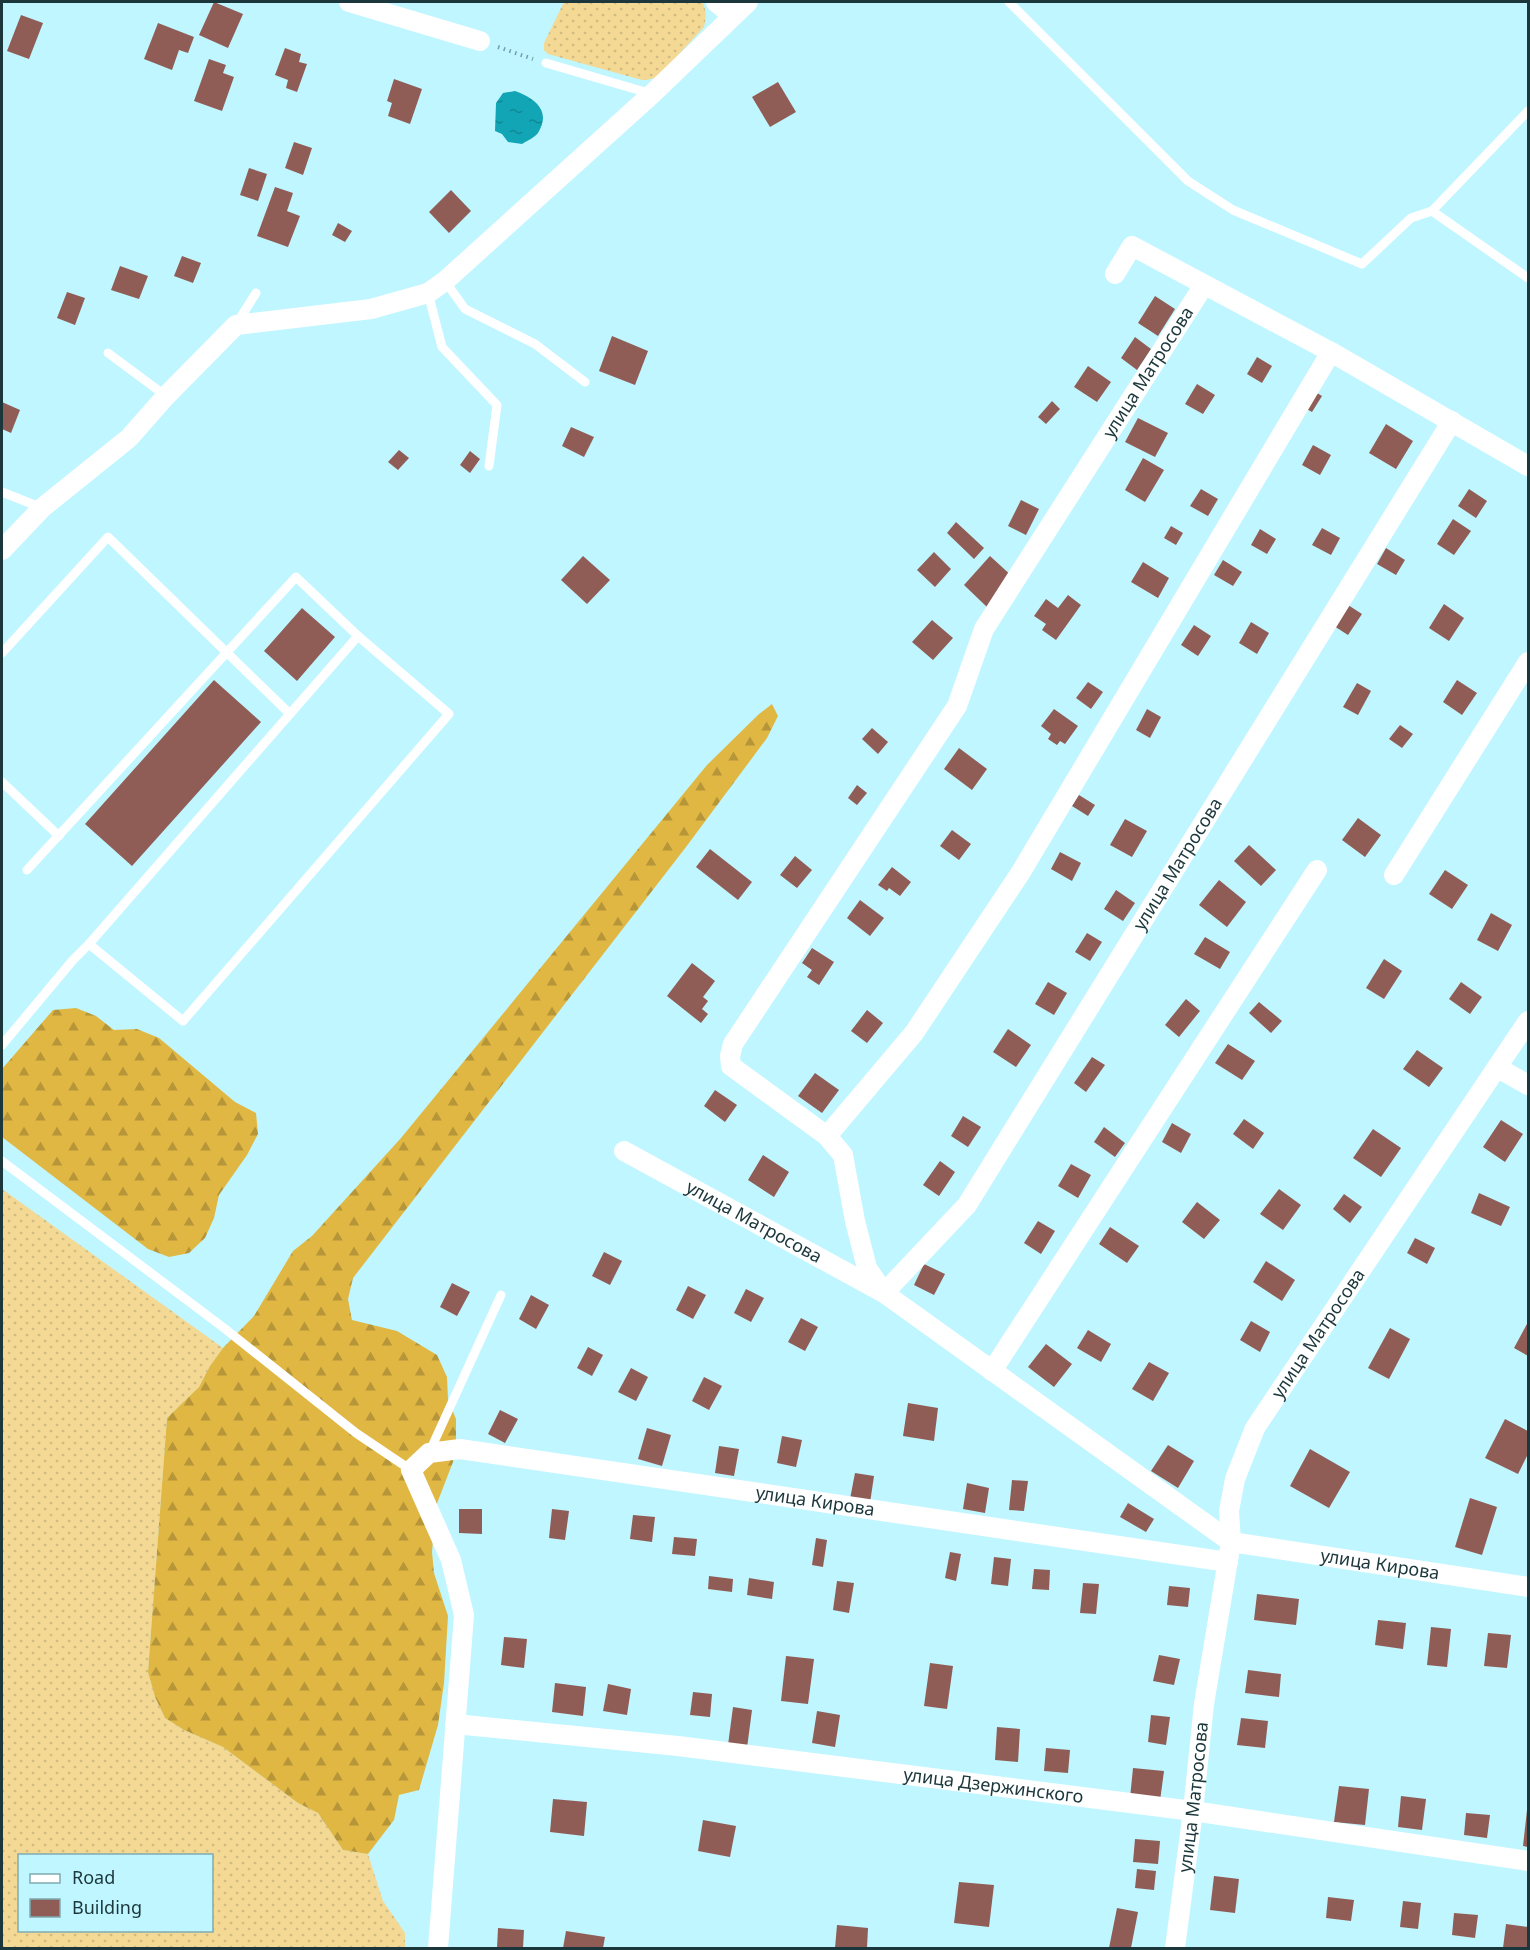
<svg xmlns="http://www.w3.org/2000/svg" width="1530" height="1950" font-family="'Noto Sans',sans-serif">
  <defs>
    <pattern id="grass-dots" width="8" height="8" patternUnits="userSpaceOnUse" patternTransform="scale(1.5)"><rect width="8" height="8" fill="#f4d995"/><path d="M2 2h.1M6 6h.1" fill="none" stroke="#d1bb81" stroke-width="1.8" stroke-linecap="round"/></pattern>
    <pattern id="forest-firs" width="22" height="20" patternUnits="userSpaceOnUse" patternTransform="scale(1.5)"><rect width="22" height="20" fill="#e1b743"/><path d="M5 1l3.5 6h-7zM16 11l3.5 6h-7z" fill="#b69639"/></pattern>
    <pattern id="water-ripples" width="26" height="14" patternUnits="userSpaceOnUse" patternTransform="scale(1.5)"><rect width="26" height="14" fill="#12a5b6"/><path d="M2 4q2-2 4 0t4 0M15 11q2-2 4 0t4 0" fill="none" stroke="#108795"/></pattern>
  </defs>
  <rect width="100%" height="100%" fill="#c0f6ff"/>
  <g fill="url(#grass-dots)" fill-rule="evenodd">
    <path d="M564,2h138c5,8 4,16 2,25l-46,50 -11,3h-5l-94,-26 -4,-4v-7z"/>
    <path d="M2,1189l221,159 -13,18 -11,21 -32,31 -19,254 7,25 10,21 19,12 39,17 75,56 20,10 25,37 25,4 15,47 22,32v15h-403zM20,1856h192v74h-192z"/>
  </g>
  <g fill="url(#forest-firs)">
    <path d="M772,704l6,12 -11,22 -81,109 -333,431 -5,21 4,21 45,11 40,24 10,22 1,22 8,20v22l-3,21 -17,44 -4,46 2,21 14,43 -4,67 -6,42 -19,65 -20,5 -5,25 -26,34 -25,-4 -25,-37 -20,-10 -75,-56 -39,-17 -19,-12 -10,-21 -7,-25 19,-254 32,-31 11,-21 13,-18 31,-32 39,-65 19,-15 89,-98 306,-373 52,-51z"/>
    <path d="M76,1008l20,8 18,14 23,-1 22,9 76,64 21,11 2,21 -11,21 -28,40 -5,23 -9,20 -16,15 -20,4 -21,-8 -146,-112v-68l51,-59z"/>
  </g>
  <path fill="url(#water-ripples)" d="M515,91c19,7 37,19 23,42 -3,4 -11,8 -16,11l-14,-2 -6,-8 -7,-3 1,-28 7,-10z"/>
  <g fill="#905d56">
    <path d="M214,2l29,12 -15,34 -29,-13z"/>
    <path d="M21,15l22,8 -14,36 -22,-8z"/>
    <path d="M158,23l36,14 -6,16 -9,-3 -7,20 -28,-11z"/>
    <path d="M285,48l16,6 -2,8 8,2 -10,28 -11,-4 2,-8 -13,-5z"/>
    <path d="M209,59l17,6 -3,8 11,4 -12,34 -28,-10z"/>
    <path d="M394,79l28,10 -12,35 -22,-8 4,-13 -5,-2z"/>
    <path d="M778,82l18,30 -26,15 -18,-30z"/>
    <path d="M294,142l18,6 -9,27 -18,-7z"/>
    <path d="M249,168l18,6 -9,27 -18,-6z"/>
    <path d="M275,187l18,6 -6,18 13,5 -12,31 -31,-11z"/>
    <path d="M451,190l20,21 -22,22 -20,-21z"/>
    <path d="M338,223l14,8 -7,11 -13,-7z"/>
    <path d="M182,256l19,7 -8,20 -19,-7z"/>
    <path d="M120,266l28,10 -9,23 -28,-9z"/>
    <path d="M67,292l18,6 -10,27 -18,-7z"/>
    <path d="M1155,296l20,13 -17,27 -20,-13z"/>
    <path d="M612,336l36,15 -13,34 -36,-14z"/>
    <path d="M1135,337l16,12 -14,21 -16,-12z"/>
    <path d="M1257,357l15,9 -10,17 -15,-9z"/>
    <path d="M1088,366l23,16 -14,20 -23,-15z"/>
    <path d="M1197,384l18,11 -12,19 -18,-10z"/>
    <path d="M1312,390l10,6 -10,16 -9,-5z"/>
    <path d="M1052,401l8,8 -14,15 -8,-7z"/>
    <path d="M2,402l18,8 -9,23 -9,-4z"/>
    <path d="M1138,418l30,15 -13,24 -30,-15z"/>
    <path d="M1386,424l27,17 -17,28 -27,-16z"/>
    <path d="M571,427l23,10 -10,20 -22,-11z"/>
    <path d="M1313,445l18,10 -11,20 -18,-10z"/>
    <path d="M399,450l10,8 -11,12 -10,-8z"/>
    <path d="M470,451l10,8 -10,14 -10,-8z"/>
    <path d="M1143,458l21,12 -19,32 -20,-12z"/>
    <path d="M1201,489l17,10 -10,17 -18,-10z"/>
    <path d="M1469,489l18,12 -11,17 -18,-12z"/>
    <path d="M1021,500l18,9 -13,26 -18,-9z"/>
    <path d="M1453,519l18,12 -17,24 -17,-11z"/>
    <path d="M956,522l28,26 -10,11 -27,-26z"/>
    <path d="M1171,526l12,7 -7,12 -12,-7z"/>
    <path d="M1322,528l18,10 -9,17 -19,-10z"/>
    <path d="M1260,529l16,10 -9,15 -16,-9z"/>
    <path d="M1386,548l19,12 -9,15 -19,-11z"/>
    <path d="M934,552l17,17 -16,18 -18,-17z"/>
    <path d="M583,556l27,24 -23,24 -26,-24z"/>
    <path d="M990,556l24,22 -26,30 -24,-23z"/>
    <path d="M1223,560l19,12 -9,14 -19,-11z"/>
    <path d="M1143,562l26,16 -11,20 -27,-16z"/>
    <path d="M1068,595l13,10 -25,35 -14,-10 4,-6 -12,-8 12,-17 12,9z"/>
    <path d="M1444,604l20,14 -15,23 -20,-13z"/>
    <path d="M1348,605l14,9 -14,21 -14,-9z"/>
    <path d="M302,608l33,29 -38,44 -33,-30z"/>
    <path d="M932,620l21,18 -20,22 -21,-18z"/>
    <path d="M1251,622l18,11 -12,21 -18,-11z"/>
    <path d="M1194,625l17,11 -13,20 -17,-11z"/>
    <path d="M214,680l47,42 -129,144 -47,-42z"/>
    <path d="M1457,680l20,13 -15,22 -19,-13z"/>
    <path d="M1088,682l15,10 -12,17 -15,-11z"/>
    <path d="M1357,683l14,8 -13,24 -15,-8z"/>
    <path d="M1054,709l24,17 -13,18 -5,-3 -3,4 -9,-6 3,-5 -10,-8z"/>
    <path d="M1147,709l14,8 -11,21 -14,-8z"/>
    <path d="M1400,725l13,9 -11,14 -13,-9z"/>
    <path d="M872,728l16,14 -10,12 -16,-15z"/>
    <path d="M959,748l28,21 -15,21 -28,-21z"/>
    <path d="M857,785l10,8 -10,12 -9,-7z"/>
    <path d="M1079,795l16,10 -7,11 -16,-10z"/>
    <path d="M1358,818l23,17 -16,22 -23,-17z"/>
    <path d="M1125,819l22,12 -15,26 -22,-12z"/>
    <path d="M952,830l19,14 -12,16 -19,-14z"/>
    <path d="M1249,845l27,25 -15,16 -27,-25z"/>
    <path d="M710,849l42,33 -14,18 -42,-33z"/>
    <path d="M1060,852l21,11 -9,18 -21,-12z"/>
    <path d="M795,856l17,14 -15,18 -17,-13z"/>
    <path d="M892,867l19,15 -11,14 -11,-8 -2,3 -9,-6z"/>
    <path d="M1445,870l23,15 -16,24 -23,-15z"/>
    <path d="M1219,880l27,22 -19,25 -28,-22z"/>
    <path d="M1116,890l19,13 -12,18 -19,-12z"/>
    <path d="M860,900l24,18 -14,18 -23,-18z"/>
    <path d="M1491,913l21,12 -14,26 -21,-11z"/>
    <path d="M1087,933l15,9 -12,19 -15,-9z"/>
    <path d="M1205,937l25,15 -10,17 -26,-15z"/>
    <path d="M812,948l22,14 -15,23 -12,-8 5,-7 -10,-7z"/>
    <path d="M1384,959l18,12 -18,28 -18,-11z"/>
    <path d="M692,963l23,18 -12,16 5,4 -6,8 6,5 -7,9 -34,-27z"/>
    <path d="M1048,982l19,11 -13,22 -19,-11z"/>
    <path d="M1461,982l21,15 -12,17 -21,-15z"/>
    <path d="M1186,999l14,12 -21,26 -14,-12z"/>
    <path d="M1259,1002l23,19 -11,12 -22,-20z"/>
    <path d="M867,1010l16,13 -16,20 -16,-12z"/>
    <path d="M1008,1029l23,16 -15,22 -23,-15z"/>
    <path d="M1228,1044l27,17 -13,19 -27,-17z"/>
    <path d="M1417,1050l26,18 -14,19 -26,-18z"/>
    <path d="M1092,1057l13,8 -19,27 -12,-9z"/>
    <path d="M815,1073l24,17 -17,23 -24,-17z"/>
    <path d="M715,1090l22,15 -12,17 -21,-16z"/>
    <path d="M963,1116l18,11 -13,20 -17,-11z"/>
    <path d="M1244,1119l20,14 -11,16 -20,-15z"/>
    <path d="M1501,1120l22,14 -18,28 -22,-15z"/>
    <path d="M1172,1123l19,11 -10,19 -19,-11z"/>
    <path d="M1104,1127l21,16 -10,14 -21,-15z"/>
    <path d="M1373,1129l28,19 -20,29 -28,-19z"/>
    <path d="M763,1155l26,17 -15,25 -26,-17z"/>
    <path d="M940,1161l15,11 -16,24 -16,-11z"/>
    <path d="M1071,1164l20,11 -13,23 -20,-12z"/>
    <path d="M1279,1189l22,16 -18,25 -23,-16z"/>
    <path d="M1479,1193l31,14 -9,19 -30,-13z"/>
    <path d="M1344,1194l18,13 -12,16 -17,-14z"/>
    <path d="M1197,1202l23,18 -16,19 -22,-17z"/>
    <path d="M1038,1221l17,10 -14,23 -17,-11z"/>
    <path d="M1110,1227l29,19 -12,17 -28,-19z"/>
    <path d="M1415,1238l20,10 -8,16 -20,-11z"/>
    <path d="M604,1252l18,9 -12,24 -18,-9z"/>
    <path d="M1266,1261l29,19 -13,21 -29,-19z"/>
    <path d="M924,1264l21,10 -11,21 -20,-10z"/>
    <path d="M452,1283l18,9 -13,24 -17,-9z"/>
    <path d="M688,1286l18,9 -13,24 -17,-9z"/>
    <path d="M746,1289l18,9 -13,24 -17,-9z"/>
    <path d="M531,1295l18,10 -13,24 -17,-10z"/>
    <path d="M801,1318l17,9 -13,24 -17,-9z"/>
    <path d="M1251,1321l19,11 -10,20 -20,-12z"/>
    <path d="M1528,1322v34l-14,-8z"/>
    <path d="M1390,1328l20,11 -21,40 -21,-11z"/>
    <path d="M1088,1330l23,14 -10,18 -24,-14z"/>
    <path d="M1046,1344l26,20 -18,23 -26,-20z"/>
    <path d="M588,1347l15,8 -11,21 -15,-8z"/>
    <path d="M1149,1362l20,11 -16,28 -21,-12z"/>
    <path d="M631,1368l17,9 -12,24 -18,-9z"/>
    <path d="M704,1377l18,9 -13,24 -17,-9z"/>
    <path d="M908,1403l30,5 -4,33 -31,-5z"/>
    <path d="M500,1410l18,9 -13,24 -17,-9z"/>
    <path d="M1505,1419l23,12v23l-10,20 -33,-16z"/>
    <path d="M647,1428l24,7 -9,31 -24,-7z"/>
    <path d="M782,1436l20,4 -6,27 -19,-4z"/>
    <path d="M1168,1445l26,16 -16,27 -27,-17z"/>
    <path d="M719,1446l20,3 -5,27 -19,-3z"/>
    <path d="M1310,1449l40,23 -21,36 -39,-22z"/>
    <path d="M855,1473l19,3 -4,27 -20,-4z"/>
    <path d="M1012,1480l16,1 -4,30 -15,-1z"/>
    <path d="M967,1483l22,5 -4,25 -22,-4z"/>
    <path d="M1470,1498l27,9 -15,48 -27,-8z"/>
    <path d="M1128,1503l26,16 -8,13 -26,-15z"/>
    <path d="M459,1509h23v25l-23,-1z"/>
    <path d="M552,1509l17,2 -4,29 -16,-2z"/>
    <path d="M633,1515l22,2 -3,25 -22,-3z"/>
    <path d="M674,1537l23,2 -2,17 -23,-2z"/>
    <path d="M816,1538l11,2 -4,27 -11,-2z"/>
    <path d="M950,1552l11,2 -5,27 -11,-3z"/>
    <path d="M994,1557l17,2 -3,27 -17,-2z"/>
    <path d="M1034,1569l16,1 -1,20 -17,-1z"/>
    <path d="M709,1576l24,3 -1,13 -24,-3z"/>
    <path d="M749,1578l25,4 -2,17 -25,-4z"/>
    <path d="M837,1581l17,2 -5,30 -16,-3z"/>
    <path d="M1083,1583l16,1 -3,30 -16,-1z"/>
    <path d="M1169,1586l21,2 -2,19 -21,-2z"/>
    <path d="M1257,1594l42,5 -3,26 -42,-5z"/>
    <path d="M1378,1620l28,3 -3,26 -28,-4z"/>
    <path d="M1431,1627l20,2 -4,38 -20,-2z"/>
    <path d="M1488,1633l23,2 -4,33 -23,-2z"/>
    <path d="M504,1637l23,2 -3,29 -23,-3z"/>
    <path d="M1159,1655l21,4 -6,26 -21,-4z"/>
    <path d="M786,1656l28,3 -6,45 -27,-3z"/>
    <path d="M930,1663l23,3 -6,43 -23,-3z"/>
    <path d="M1248,1670l33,4 -2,23 -34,-4z"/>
    <path d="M555,1683l31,4 -3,29 -31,-4z"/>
    <path d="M608,1684l23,5 -4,26 -24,-4z"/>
    <path d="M693,1692l19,2 -2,23 -20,-2z"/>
    <path d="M733,1707l19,3 -5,38 -19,-3z"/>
    <path d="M817,1711l23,4 -5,32 -23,-4z"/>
    <path d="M1151,1715l19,2 -4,28 -18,-3z"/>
    <path d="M1241,1718l27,3 -3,27 -28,-3z"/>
    <path d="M997,1727l23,2 -2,33 -23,-2z"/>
    <path d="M1046,1748l24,2 -2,23 -24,-2z"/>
    <path d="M1133,1768l31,3 -4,30 -30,-3z"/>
    <path d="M1339,1786l30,3 -4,36 -31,-3z"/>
    <path d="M1401,1796l25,3 -4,31 -24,-3z"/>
    <path d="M553,1799l34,3 -3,34 -34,-4z"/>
    <path d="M1527,1810l1,1v36l-5,-1z"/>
    <path d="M1466,1813l24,2 -3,23 -23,-3z"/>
    <path d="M703,1820l33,6 -6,31 -32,-6z"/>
    <path d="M1135,1839l25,2 -2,23 -25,-2z"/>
    <path d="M1137,1869l19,2 -2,19 -19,-2z"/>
    <path d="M1214,1876l25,3 -4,34 -25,-3z"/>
    <path d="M959,1882l35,3 -5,42 -35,-4z"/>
    <path d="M1328,1897l26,3 -3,21 -25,-3z"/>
    <path d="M1403,1901l18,2 -3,26 -18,-2z"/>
    <path d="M1117,1908l21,4 -7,36h-22z"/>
    <path d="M1454,1913l24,2 -3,23 -23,-3z"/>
    <path d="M1506,1924l22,3v21h-25z"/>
    <path d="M837,1925l31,3 -1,20h-32z"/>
    <path d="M498,1928l26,2 -1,18h-26z"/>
    <path d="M566,1931l39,6 -2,11h-40z"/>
  </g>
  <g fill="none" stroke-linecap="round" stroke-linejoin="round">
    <path stroke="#76a0a7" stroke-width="4" stroke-dasharray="1.5 4.5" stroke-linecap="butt" d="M498,47l35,12"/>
    <g stroke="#fff" stroke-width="9">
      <path d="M1009,2l179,179 45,29 129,54 49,-46 21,-7 96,-100"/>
      <path d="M546,63l106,31"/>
      <path d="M1432,211l96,67"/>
      <path d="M445,281l20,28 70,35 50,38"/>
      <path d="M428,293l14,54 55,58 -8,61"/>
      <path d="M237,323l19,-30"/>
      <path d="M108,353l58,43"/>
      <path d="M2,492l40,16"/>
      <path d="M2,653l106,-116 182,177"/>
      <path d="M2,782l57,54"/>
      <path d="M27,870l269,-293 62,59"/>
      <path d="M2,1045l71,-85 16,-16 269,-308 91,78 -266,307 -94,-77"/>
      <path d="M2,1161l222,167 132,105 55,37"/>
      <path d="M429,1453l72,-158"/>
    </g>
    <g stroke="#fff" stroke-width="20">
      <path d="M349,2l131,39"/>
      <path d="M716,2l17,14"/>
      <path d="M1115,274l17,-28 199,106 197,114"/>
      <path id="s1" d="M1331,352l-310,520 -107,161 -87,103 16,19 12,66 12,47 17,25 83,-88 485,-784"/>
      <path d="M2,550l40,-42 87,-70 37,-42 70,-71 135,-16 57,-16 17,-12 207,-187 96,-92"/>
      <path d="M1394,875l134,-213"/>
      <path d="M1498,1068l30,17"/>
      <path id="s2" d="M827,1136l-96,-70 -1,-10 3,-12 224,-338 27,-77 220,-344"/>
      <path id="s3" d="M624,1151l260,142 347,249 297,45"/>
      <path d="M992,1371l325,-501"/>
      <path id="s4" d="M455,1724l223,22 515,65 335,50"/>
      <path id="s5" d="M438,1948l26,-333 -13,-55 -40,-90 18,-17 31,-4 768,113"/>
      <path id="s6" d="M1175,1948l18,-137 11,-107 27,-162 -2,-31 6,-32 20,-51 273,-407"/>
    </g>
  </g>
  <g text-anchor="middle" stroke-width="6" stroke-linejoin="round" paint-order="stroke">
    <g font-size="18" fill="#1b373b" stroke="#c0f6ff">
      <text dy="6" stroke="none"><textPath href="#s2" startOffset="933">улица Матросова</textPath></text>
      <text dy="6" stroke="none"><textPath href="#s1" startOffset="1626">улица Матросова</textPath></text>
      <text dy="6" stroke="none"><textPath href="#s3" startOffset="148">улица Матросова</textPath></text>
      <text dy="6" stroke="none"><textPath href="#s6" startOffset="642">улица Матросова</textPath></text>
      <text dy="6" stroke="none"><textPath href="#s5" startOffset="904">улица Кирова</textPath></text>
      <text dy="6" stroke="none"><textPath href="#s3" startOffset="874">улица Кирова</textPath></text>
      <text dy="6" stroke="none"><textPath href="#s4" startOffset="542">улица Дзержинского</textPath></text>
      <text dy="6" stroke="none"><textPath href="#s6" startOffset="152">улица Матросова</textPath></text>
    </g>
  </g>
  <rect width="1530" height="1950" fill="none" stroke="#1b373b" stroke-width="6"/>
  <rect x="18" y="1854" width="195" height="78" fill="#c0f6ff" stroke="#7eaab1" stroke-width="1.5"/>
  <rect x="30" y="1874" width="30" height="9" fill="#ffffff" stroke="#7eaab1" stroke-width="1.5"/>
  <text x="72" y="1884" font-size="18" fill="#1b373b">Road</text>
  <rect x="30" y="1899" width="30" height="18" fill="#905d56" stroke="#7eaab1" stroke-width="1.5"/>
  <text x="72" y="1914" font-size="18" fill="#1b373b">Building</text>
</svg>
